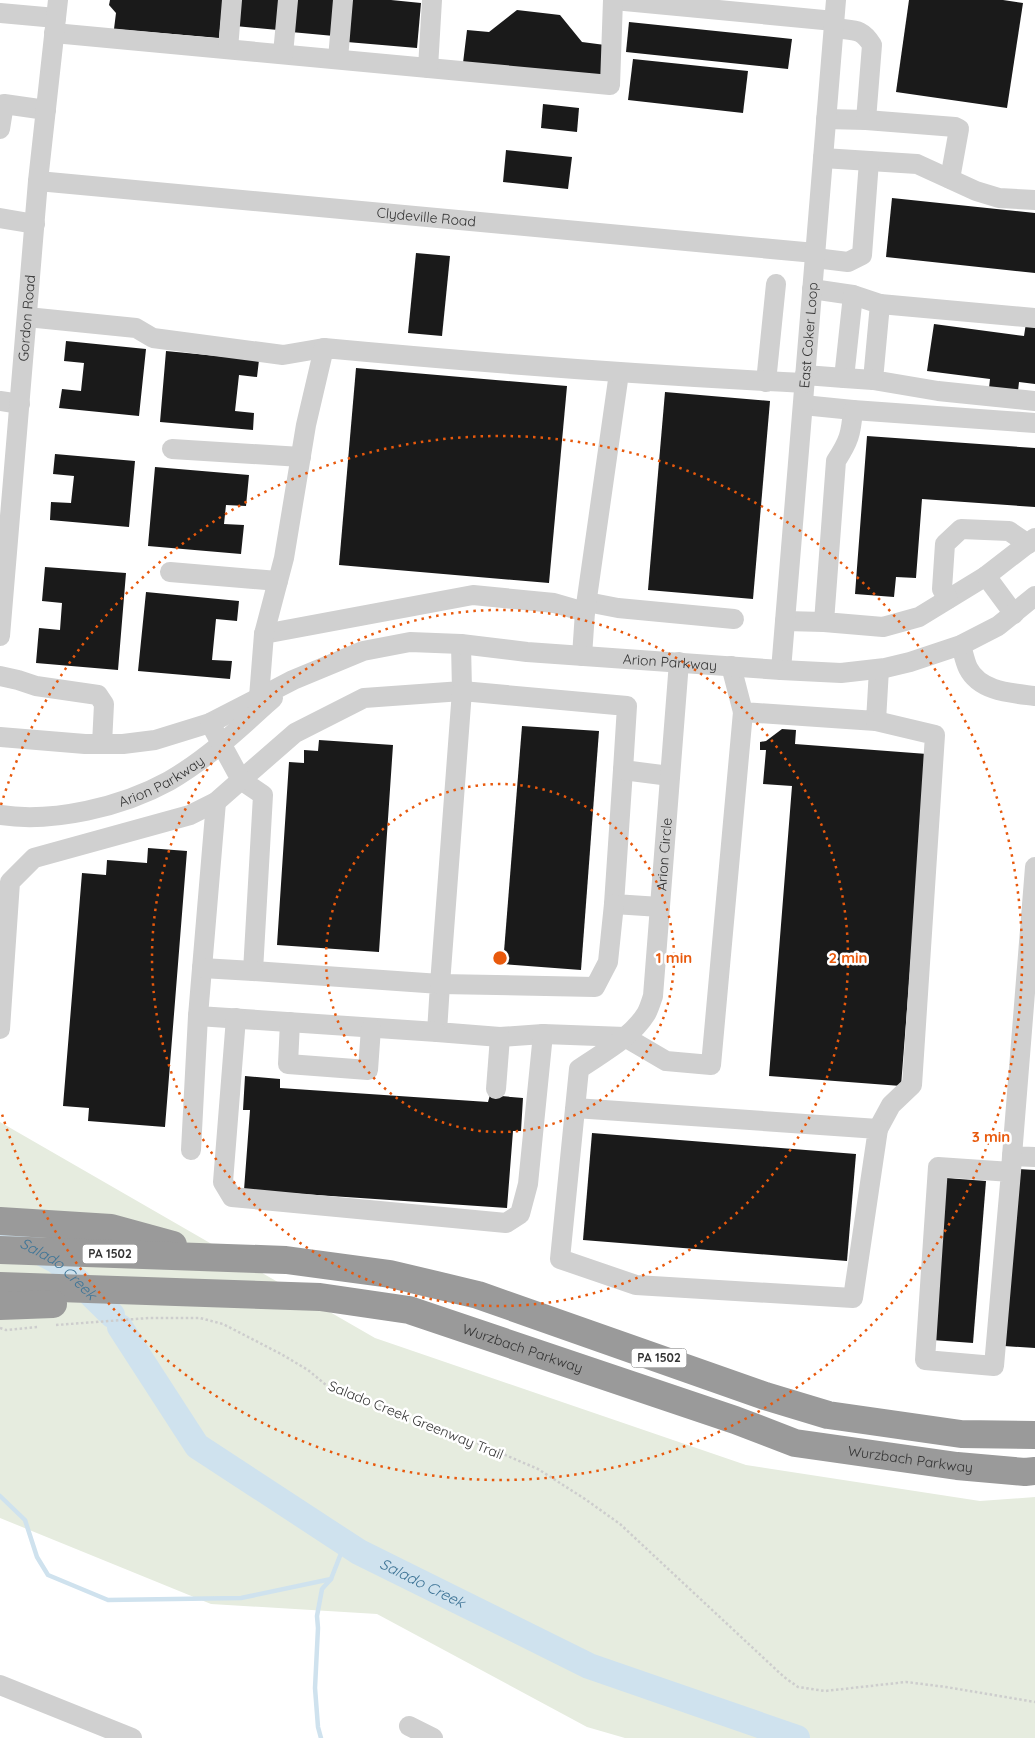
<svg xmlns="http://www.w3.org/2000/svg" width="1035" height="1738" font-family="Quicksand,sans-serif">
  <rect width="100%" height="100%" fill="#fff"/>
  <path fill="#e6ecdf" d="M0,1122l375,216 371,127 234,36 55,-4v241h-410l-38,-11 -210,-113 -166,-10 -211,-86z"/>
  <g fill="none" stroke-linecap="round" stroke-linejoin="round">
    <g stroke="#cfe2ee" stroke-width="4.5">
      <path d="M0,1496l25,24 12,37 11,18 60,25 133,-2 90,-19"/>
      <path d="M321,1738l-3,-11 -3,-39 3,-60 -1,-12 5,-27 9,-10 14,-36"/>
    </g>
    <g stroke="#cfe2ee" stroke-width="26">
      <path id="s1" d="M0,1231l57,30 55,54"/>
      <path id="s2" d="M120,1327l77,119 162,106 230,114 208,72"/>
    </g>
  </g>
  <g fill="#1a1a1a">
    <path d="M110,0h113l-4,38 -105,-9 2,-16 -7,-8z"/>
    <path d="M237,0h44l-3,30 -43,-4z"/>
    <path d="M294,0h43l-3,36 -43,-4z"/>
    <path d="M351,0h40l30,3 -4,45 -70,-6z"/>
    <path d="M909,0h94l20,3 -16,105 -111,-16z"/>
    <path d="M517,10l43,5 22,27 23,3 -3,33 -139,-15 4,-33 22,2z"/>
    <path d="M629,22l163,17 -4,30 -162,-17z"/>
    <path d="M633,59l115,12 -5,42 -115,-13z"/>
    <path d="M543,104l36,4 -2,24 -36,-4z"/>
    <path d="M506,150l66,7 -4,32 -65,-7z"/>
    <path d="M892,198l143,15v60l-149,-16z"/>
    <path d="M416,253l34,3 -8,80 -34,-3z"/>
    <path d="M1026,323l9,2v59l-16,-2 -1,9 -29,-3 1,-9 -63,-8 7,-47 90,12z"/>
    <path d="M66,341l80,8 -7,67 -80,-8 3,-19 19,2 3,-28 -20,-2z"/>
    <path d="M166,351l93,9 -2,17 -18,-2 -4,36 19,2 -1,17 -93,-8z"/>
    <path d="M356,368l211,18 -18,197 -210,-18z"/>
    <path d="M665,392l105,9 -17,198 -105,-9z"/>
    <path d="M867,436l168,12v59l-113,-8 -6,79 -20,-1 -2,20 -39,-3z"/>
    <path d="M55,454l80,7 -6,66 -79,-7 1,-18 20,1 3,-27 -21,-2z"/>
    <path d="M155,467l94,8 -3,31 -20,-1 -2,19 20,1 -3,29 -93,-8z"/>
    <path d="M45,567l81,6 -8,97 -82,-7 3,-35 21,2 2,-27 -20,-2z"/>
    <path d="M146,592l93,9 -2,20 -21,-2 -4,41 20,1 -2,18 -92,-8z"/>
    <path d="M522,726l77,5 -18,239 -78,-6z"/>
    <path d="M782,729l14,1 -1,14 132,10 -26,332 -132,-10 23,-290 -29,-2 3,-34h-6v-8l6,-1z"/>
    <path d="M319,740l74,5 -14,207 -102,-7 12,-183 15,1v-13l14,1z"/>
    <path d="M148,848l39,3 -22,276 -77,-6 1,-13 -26,-2 19,-233 24,2 1,-15 40,3z"/>
    <path d="M245,1076l35,3v9l208,14 2,-7 33,3 -2,33h-8l-6,77 -263,-18 6,-80h-7z"/>
    <path d="M592,1133l264,21 -9,107 -264,-21z"/>
    <path d="M1018,1169l17,1v178l-31,-2z"/>
    <path d="M946,1178l40,3 -13,162 -41,-3z"/>
  </g>
  <g fill="none" stroke-linecap="round" stroke-linejoin="round">
    <g stroke="#cdcdcd" stroke-width="2.5" stroke-dasharray="2.5 2.5" stroke-linecap="butt">
      <path d="M56,1325l93,-7h51l23,6 58,30 27,16 18,15 11,6 98,34 103,44 47,30 35,25 164,153 14,10 27,4 81,-9 40,5 89,15"/>
      <path d="M0,1328l6,2 32,-3"/>
    </g>
    <g stroke="#d0d0d0" stroke-width="20">
      <path d="M614,0l220,21"/>
      <path d="M0,13l56,5"/>
      <path d="M54,33l556,52 3,-85"/>
      <path d="M228,49l4,-49"/>
      <path d="M283,54l5,-54"/>
      <path d="M338,59l5,-59"/>
      <path d="M428,68l4,-68"/>
      <path d="M826,119l40,1 6,-75c-11,-18 -19,-14 -38,-17"/>
      <path d="M866,120l89,7 4,2 -9,50"/>
      <path d="M0,129l4,-25 42,6"/>
      <path d="M823,158l94,6 59,27 23,7 36,2"/>
      <path id="s3" d="M38,181l777,72"/>
      <path d="M0,218l35,6"/>
      <path d="M815,258l33,4 14,-7 7,-94"/>
      <path d="M812,289l41,6 27,9 -7,76 65,11 97,10"/>
      <path d="M853,295l-9,83 29,2"/>
      <path d="M880,304l155,14"/>
      <path d="M27,317l109,11 17,10 130,17 41,-7"/>
      <path d="M805,375l39,3"/>
      <path d="M766,382l10,-98"/>
      <path d="M0,401l20,3"/>
      <path d="M803,405l50,5c-2,24 -4,31 -17,51l-12,161 59,5 36,-10 67,-41"/>
      <path d="M853,410l182,13"/>
      <path d="M172,449l129,8"/>
      <path d="M170,572l108,9"/>
      <path d="M948,599l-6,-10 3,-45 16,-15 48,2 19,13"/>
      <path d="M587,602l31,6 116,11"/>
      <path d="M1014,614l-28,-38 49,-38"/>
      <path d="M785,621l39,1"/>
      <path d="M264,634l209,-39 81,8 31,9"/>
      <path id="s4" d="M0,636l38,-455 20,-181"/>
      <path d="M461,644l1,47 -98,7 -69,35 -54,47 22,15 -10,176 187,13 -3,48 63,5 43,-3 82,3 41,24 45,4 32,-353"/>
      <path d="M961,645c2,7 4,17 7,23 12,24 44,25 67,28"/>
      <path d="M582,656l3,-44 34,-239"/>
      <path d="M731,666l12,46 133,9 3,-52"/>
      <path id="s5" d="M781,670l55,-670"/>
      <path d="M0,676l18,4 18,6 62,9 6,9 -2,40"/>
      <path d="M259,697l5,-63 20,-76 22,-133 18,-77c160,15 320,27 480,35"/>
      <path d="M876,721l59,14 -23,350 -21,20 -13,24"/>
      <path id="s6" d="M0,737l85,7h38l32,-4 55,-17 83,-43 70,-29 47,-9 51,2 66,8 254,18 60,3 44,-5 25,-6 51,-17 37,-19 37,-30"/>
      <path d="M623,770l-9,134 46,3"/>
      <path d="M216,802l-18,214 239,16"/>
      <path id="s7" d="M0,815c53,8 122,-8 169,-34 38,-22 71,-53 104,-83"/>
      <path d="M1035,867l-23,289 23,1"/>
      <path d="M614,904l-6,58 -13,25 -155,-3 22,-293 165,15 -4,64 47,6"/>
      <path d="M202,968l51,3"/>
      <path d="M236,1018l-13,164 9,15 274,26 14,-9 8,-30 15,-150"/>
      <path d="M290,1022l-2,42 80,6 3,-42"/>
      <path d="M0,1029l10,-147 24,-24 156,-43 26,-13 25,-22 -31,-57"/>
      <path d="M496,1089l4,-52"/>
      <path id="s8" d="M575,1108l303,21 -25,169 -217,-13 -76,-26 19,-190c23,-16 52,-31 67,-55 3,-5 5,-12 7,-18l26,-334"/>
      <path d="M191,1150l7,-134"/>
      <path d="M1011,1172l-17,194 -69,-6 13,-193 73,5 1,-16"/>
      <path d="M0,1685l132,53"/>
      <path d="M409,1726l24,12"/>
    </g>
    <g stroke="#9a9a9a" stroke-width="28">
      <path d="M0,1221l111,7 62,17"/>
      <path d="M0,1250l286,10 104,14 88,21 287,101 63,19 133,19 74,1"/>
      <path id="s9" d="M0,1286l320,11 89,13 326,110 60,23 162,23 68,6 10,-1"/>
      <path d="M0,1306l53,-2"/>
    </g>
  </g>
  <g fill="none" stroke="#e8590c" stroke-width="2.5" stroke-dasharray="2.5 5">
    <circle cx="500" cy="958" r="174"/>
    <circle cx="500" cy="958" r="348"/>
    <path d="M1 805A522 522 0 1 1 1 1111"/>
  </g>
  <g text-anchor="middle" stroke-width="5" stroke-linejoin="round" paint-order="stroke">
    <g fill="#fff" stroke="#707070" stroke-width="1">
      <rect x="82.5" y="1244.5" width="55" height="19" rx="4"/>
      <rect x="631.5" y="1348.5" width="55" height="19" rx="4"/>
    </g>
    <g font-size="12" font-weight="bold" fill="#333">
      <text x="110" y="1258">PA 1502</text>
      <text x="659" y="1362">PA 1502</text>
    </g>
    <g font-size="14" fill="#333" stroke="#fff">
      <text dy="5" stroke="none"><textPath href="#s3" startOffset="390">Clydeville Road</textPath></text>
      <text dy="5" stroke="none"><textPath href="#s4" startOffset="319">Gordon Road</textPath></text>
      <text dy="5" stroke="none"><textPath href="#s5" startOffset="336">East Coker Loop</textPath></text>
      <text dy="5" stroke="none"><textPath href="#s6" startOffset="691">Arion Parkway</textPath></text>
      <text dy="5" stroke="none"><textPath href="#s7" startOffset="168">Arion Parkway</textPath></text>
      <text dy="5" stroke="none"><textPath href="#s8" startOffset="1212">Arion Circle</textPath></text>
      <text dy="5" stroke="none"><textPath href="#s9" startOffset="530">Wurzbach Parkway</textPath></text>
      <text transform="translate(416 1420) rotate(22)" y="5">Salado Creek Greenway Trail</text>
      <text dy="5" stroke="none"><textPath href="#s9" startOffset="935">Wurzbach Parkway</textPath></text>
    </g>
    <g font-size="15" font-style="italic" fill="#3f7597" stroke="#fff">
      <text dy="5" stroke="none"><textPath href="#s1" startOffset="70">Salado Creek</textPath></text>
      <text dy="5" stroke="none"><textPath href="#s2" startOffset="406">Salado Creek</textPath></text>
    </g>
  </g>
  <circle cx="500" cy="958" r="8" fill="#e8590c" stroke="#fff" stroke-width="2.5"/>
  <g font-size="15" text-anchor="middle" font-weight="bold" fill="#e8590c" stroke="#fff" stroke-width="5" stroke-linejoin="round" paint-order="stroke">
    <text x="674" y="963">1 min</text>
    <text x="848" y="963">2 min</text>
    <text x="991" y="1142">3 min</text>
  </g>
</svg>
